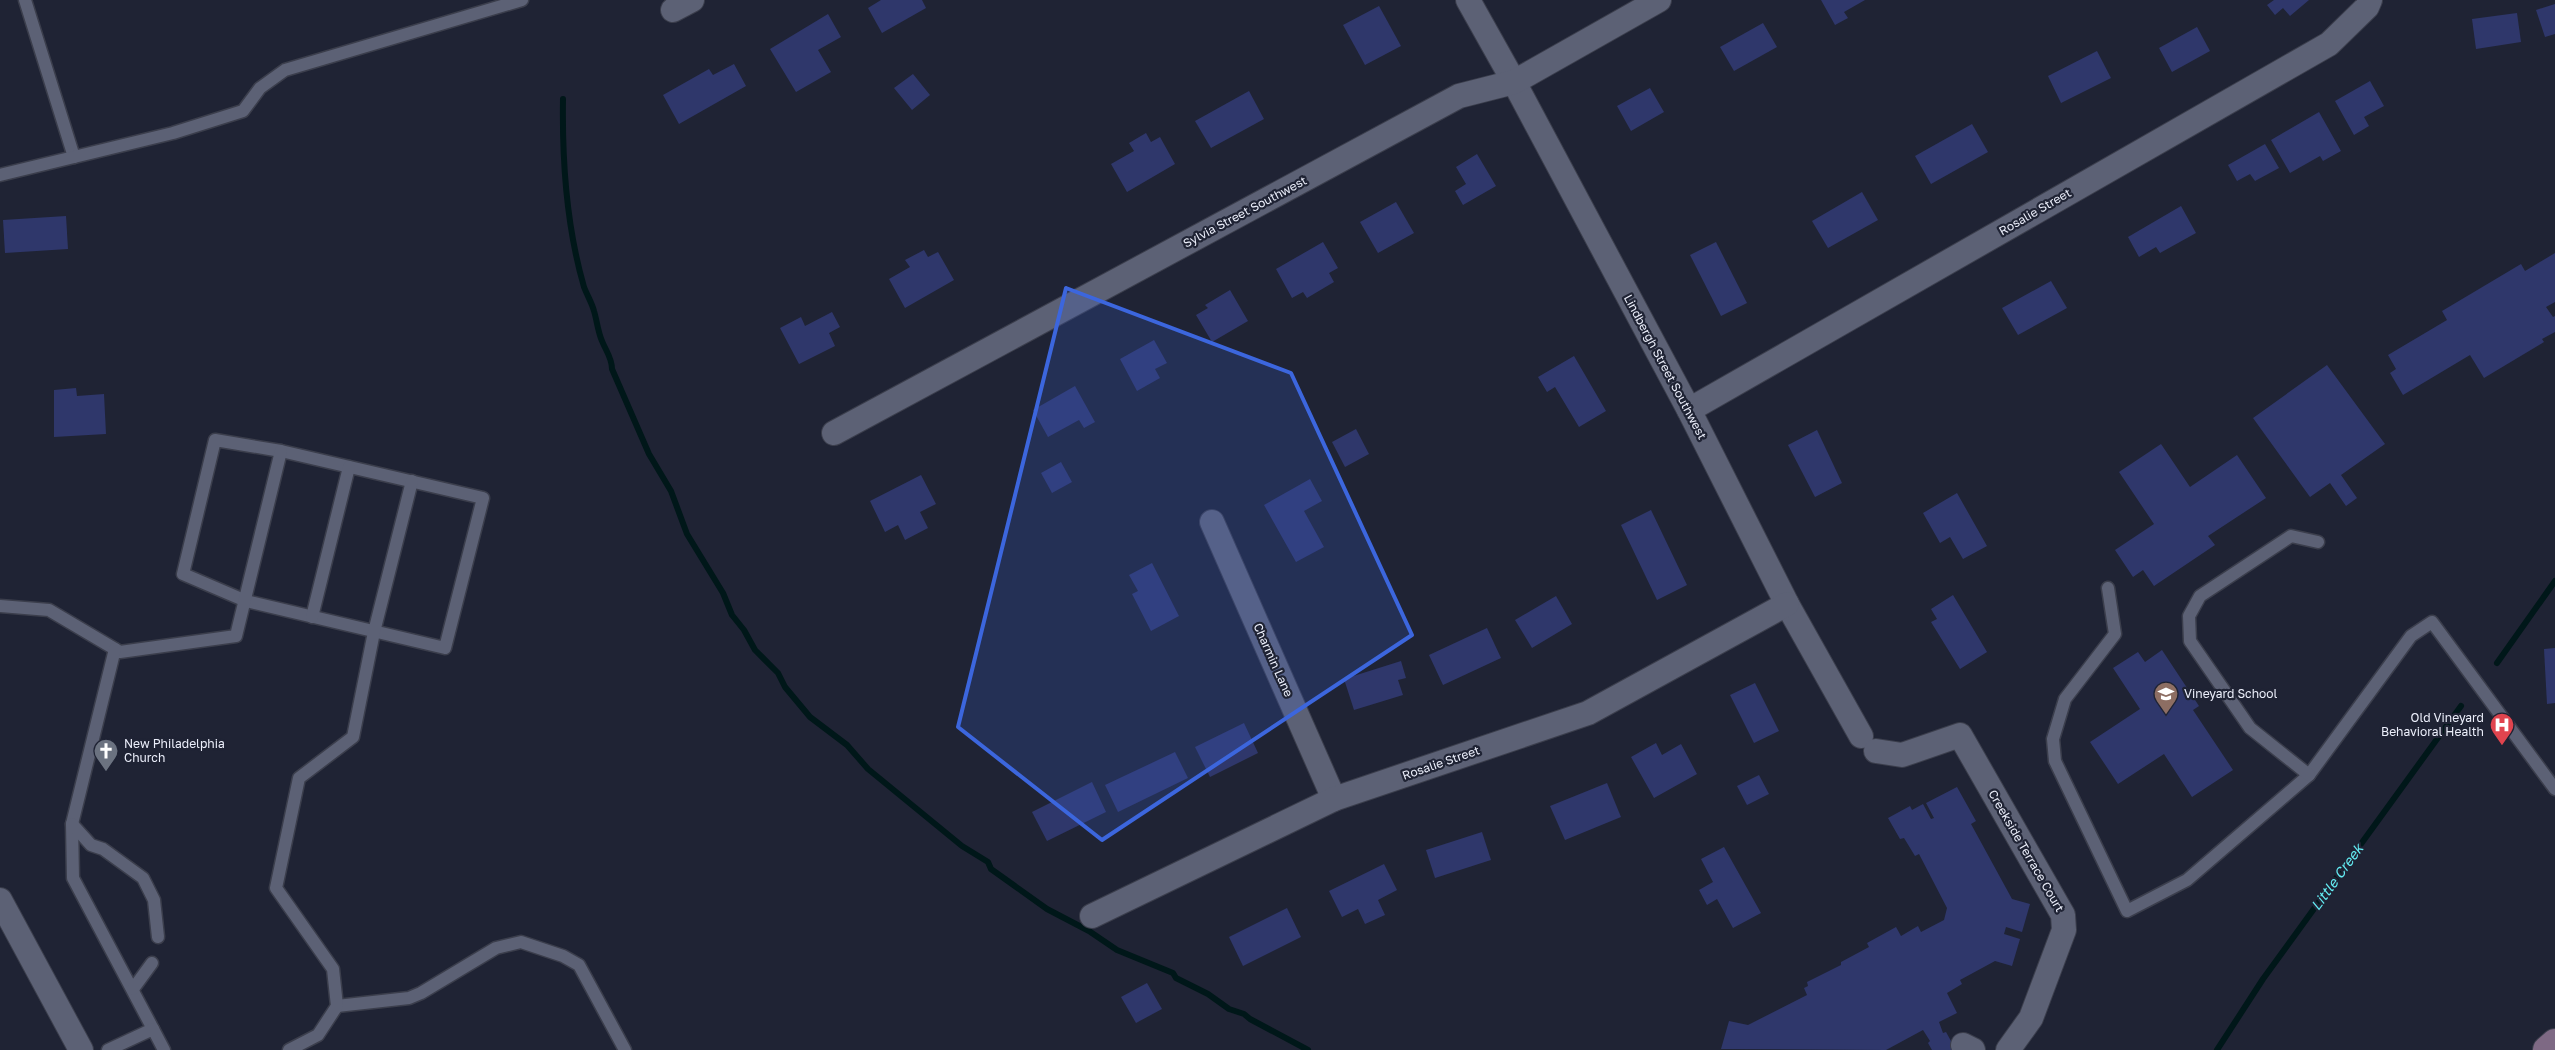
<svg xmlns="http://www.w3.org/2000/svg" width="2555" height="1050" font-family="'Golos Text',sans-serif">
  <rect width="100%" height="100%" fill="#1f2334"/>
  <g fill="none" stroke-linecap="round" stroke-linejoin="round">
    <g stroke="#001719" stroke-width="6">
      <path d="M563,99c-1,63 3,126 21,188 3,8 8,16 10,24 3,10 4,21 8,30 4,10 10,17 10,28l37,85 22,37 16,43 36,59 9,22 12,15 11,20 23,23 7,14 25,30 37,28 21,24 94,77 26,16 3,7 56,40 42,22 28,19 56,23 3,5 32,16 21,15 15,5 6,5 58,31"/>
      <path d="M2497,663l58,-82"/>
      <path d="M2217,1050l46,-71 198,-273"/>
    </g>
  </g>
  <g fill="#2f376b">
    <path d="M881,0h41l4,8 -44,25 -14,-25z"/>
    <path d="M1821,0h44l-21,12 4,6 -13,7z"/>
    <path d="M2274,0h35l-19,16 -7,-8 -8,7 -8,-10z"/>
    <path d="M2555,4v30l-10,3 -9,-27z"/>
    <path d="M1379,6l22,40 -36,19 -22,-40z"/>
    <path d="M2517,13l4,29 -45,7 -4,-30z"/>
    <path d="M828,14l13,23 -23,13 13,22 -35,20 -26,-43z"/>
    <path d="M1763,23l14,24 -43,24 -14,-24z"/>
    <path d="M2197,27l13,24 -38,21 -13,-24z"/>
    <path d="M2097,51l14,27 -50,25 -13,-27z"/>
    <path d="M734,64l12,22 -67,38 -16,-29 46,-26 4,6z"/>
    <path d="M913,74l17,21 -18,15 -18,-22z"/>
    <path d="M2370,81l14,25 -20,11 5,9 -15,9 -19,-34z"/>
    <path d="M1650,88l14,24 -33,19 -14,-25z"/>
    <path d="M1249,91l15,28 -53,29 -16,-27z"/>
    <path d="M2319,112l22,39 -18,10 -3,-5 -30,17 -19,-33z"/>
    <path d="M1972,124l16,28 -57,32 -16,-28z"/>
    <path d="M1146,133l5,9 9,-5 15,27 -48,28 -16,-28 23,-13 -5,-8z"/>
    <path d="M2265,144l14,24 -24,13 -5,-7 -13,7 -9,-16z"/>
    <path d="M1477,154l19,32 -33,19 -8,-14 11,-7 -10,-17z"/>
    <path d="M1862,192l16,28 -50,28 -16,-27z"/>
    <path d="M1396,202l18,31 -36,20 -18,-31z"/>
    <path d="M2181,206l15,27 -36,20 -4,-6 -17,10 -11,-20z"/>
    <path d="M66,216l2,33 -63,4 -2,-33z"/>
    <path d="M1323,242l15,26 -9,5 5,9 -27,16 -4,-6 -11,6 -16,-29z"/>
    <path d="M1716,242l31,61 -26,13 -31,-61z"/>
    <path d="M924,250l4,7 10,-5 16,28 -49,28 -16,-29 21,-12 -5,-7z"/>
    <path d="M2555,253v49l-9,5 7,10 2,-1v16l-13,7 2,3 -60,36 -14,-23 -67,40 -13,-22 6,-4 -8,-14 59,-35 -5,-9 79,-47 4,7z"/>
    <path d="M2051,281l16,27 -49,27 -16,-27z"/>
    <path d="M1230,290l18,31 -36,21 -16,-27 12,-7 -3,-3z"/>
    <path d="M832,312l8,15 -11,6 6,13 -36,18 -19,-36 21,-11 4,9z"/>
    <path d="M1154,340l13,23 -12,6 5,9 -23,13 -17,-32z"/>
    <path d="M1574,356l32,55 -27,16 -24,-40 -8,5 -9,-15z"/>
    <path d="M2327,365l58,79 -44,31 16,23 -11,8 -16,-23 -20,14 -57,-79z"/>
    <path d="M1075,386l20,36 -11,6 -5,-8 -31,17 -15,-27z"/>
    <path d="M76,388l1,8 27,-2 2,40 -52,3v-47z"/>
    <path d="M1356,429l13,25 -24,13 -13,-25z"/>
    <path d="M1817,430l25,53 -27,14 -27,-52z"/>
    <path d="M2161,444l29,43 47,-32 29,43 -58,38 7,9 -61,41 -11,-16 -10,7 -18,-27 39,-26 -35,-52z"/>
    <path d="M1061,462l11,20 -20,11 -11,-20z"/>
    <path d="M921,475l15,29 -16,8 8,16 -23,12 -7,-15 -13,7 -15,-31z"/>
    <path d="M1310,479l12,22 -18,10 20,36 -28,15 -32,-57z"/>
    <path d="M1957,493l30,53 -24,13 -13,-22 -10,6 -17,-30z"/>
    <path d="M1651,510l36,75 -30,15 -36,-75z"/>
    <path d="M1152,563l27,53 -28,15 -19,-37 6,-3 -9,-16z"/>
    <path d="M1953,595l34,57 -27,17 -29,-47 6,-3 -6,-10z"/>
    <path d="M1556,596l16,28 -40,24 -17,-28z"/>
    <path d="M1487,628l14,30 -58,27 -14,-30z"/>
    <path d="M2555,648v55l-8,1 -3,-55z"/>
    <path d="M2162,650l37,56 -6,4 40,60 -41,27 -28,-43 -46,30 -28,-42 50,-33 -27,-41 25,-16 7,10z"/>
    <path d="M1401,661l5,17 -8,2 5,15 -49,15 -10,-31z"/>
    <path d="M1755,683l24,48 -25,12 -24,-48z"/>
    <path d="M1244,723l14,30 -48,24 -15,-30z"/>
    <path d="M1656,743l6,12 19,-11 16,30 -43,24 -23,-41z"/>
    <path d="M1175,752l13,26 -70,34 -13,-27z"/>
    <path d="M1759,775l10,19 -22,11 -10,-19z"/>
    <path d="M1092,782l14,30 -59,29 -15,-29z"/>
    <path d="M1607,783l14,34 -56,23 -15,-34z"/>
    <path d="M1957,787l19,34 -5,3 41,75 18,5 -8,28 -16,-5 -2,7 16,5 -8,27 -17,-5 -35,19 2,4 -15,9 10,20 -18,9 4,11 3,-1 10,18h-24l-4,-7 2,-2 -7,-11 -37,20 -165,-1 8,-28 19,4 59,-30 -3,-7 4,-2 -1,-4 34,-17v-3l28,-15 -2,-4 29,-16 5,9 17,-10 3,6 23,-12 3,-12 -28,-54 -4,2 -11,-18 -4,1 -12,-21 22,-12 2,4 11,-6 8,15 3,-1 -8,-15z"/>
    <path d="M1482,832l9,28 -56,18 -9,-28z"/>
    <path d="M1724,847l37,66 -28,15 -16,-29 -10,6 -8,-15 14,-8 -12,-23z"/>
    <path d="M1384,864l13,26 -19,10 7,15 -20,9 -7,-15 -16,8 -13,-26z"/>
    <path d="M1287,908l14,29 -58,29 -14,-29z"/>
    <path d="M1147,983l15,26 -26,14 -15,-26z"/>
  </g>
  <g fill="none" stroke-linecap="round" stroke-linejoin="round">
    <defs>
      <g id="lane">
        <path d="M25,0l49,157"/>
        <path d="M0,175l173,-42 70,-22 17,-23 25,-18 237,-70"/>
        <path d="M215,440l66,11 202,47 -38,150 -199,-47 -63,-27z"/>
        <path d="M2108,588l7,46 -50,65 -12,40 2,22 72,150 60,-31 122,-105 102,-139 21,-14 123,167"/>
        <path d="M0,606l49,4 71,42 116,-16 45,-185"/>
        <path d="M312,617l37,-150"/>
        <path d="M115,649l-43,175 1,54 80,151"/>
        <path d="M2309,775l-59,-47 -60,-87 -1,-25 11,-20 91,-60 27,6"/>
        <path d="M72,824l19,21 12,4 40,29 11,22 4,37"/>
        <path d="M133,989l19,-26"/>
        <path d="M337,1006l72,-8 12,-5 75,-45 25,-6 42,14 16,9 46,85"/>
        <path d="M108,1050l45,-21 11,21"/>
        <path d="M289,1050l29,-15 19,-29 -4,-37 -57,-81 23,-110 54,-41 21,-105 38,-151"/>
      </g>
      <g id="street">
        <path d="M1468,0l46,82 175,328 98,194 74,132"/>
        <path d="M673,10l19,-10"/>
        <path d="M1689,410l640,-366 38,-37 3,-7"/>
        <path d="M834,433l625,-337 55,-14 145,-82"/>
        <path d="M1212,522l122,277"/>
        <path d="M1876,751l26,4 58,-20 103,180 1,15 -33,88 -23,32"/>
        <path d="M0,900l81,150"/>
        <path d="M1092,916l242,-117 254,-86 199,-109"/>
        <path d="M1963,1045l10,5"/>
      </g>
      <path id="secondary" d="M2547,1050l8,-7"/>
    </defs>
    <use href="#lane" stroke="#3b3e4c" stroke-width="15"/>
    <use href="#street" stroke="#3b3e4c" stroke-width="26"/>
    <use href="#secondary" stroke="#3b3e4c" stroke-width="30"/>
    <use href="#lane" stroke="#5c6175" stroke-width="12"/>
    <use href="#street" stroke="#5c6175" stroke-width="24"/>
    <use href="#secondary" stroke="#7e6984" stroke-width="28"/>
  </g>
  <path fill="#3c66dd" fill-opacity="0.2" stroke="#3c66dd" stroke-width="4" stroke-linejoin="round" d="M1066,288l225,85 121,262 -310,205 -144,-113z"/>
  <defs>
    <symbol id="school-pin" viewBox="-11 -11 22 30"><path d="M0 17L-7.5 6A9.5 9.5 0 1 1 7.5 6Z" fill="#8d6e63" stroke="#1f2334"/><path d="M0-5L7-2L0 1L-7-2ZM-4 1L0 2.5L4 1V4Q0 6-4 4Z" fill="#fff"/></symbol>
    <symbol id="hospital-pin" viewBox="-11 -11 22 30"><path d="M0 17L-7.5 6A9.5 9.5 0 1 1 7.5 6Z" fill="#e0444e" stroke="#1f2334"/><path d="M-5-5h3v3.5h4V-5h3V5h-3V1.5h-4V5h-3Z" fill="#fff"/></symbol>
    <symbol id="church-pin" viewBox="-11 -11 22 30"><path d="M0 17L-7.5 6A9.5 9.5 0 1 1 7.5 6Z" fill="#6b7280" stroke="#1f2334"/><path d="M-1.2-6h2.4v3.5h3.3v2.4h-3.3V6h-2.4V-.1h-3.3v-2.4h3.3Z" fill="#fff"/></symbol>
  </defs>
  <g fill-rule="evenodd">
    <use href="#school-pin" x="2152" y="680" width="28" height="38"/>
    <use href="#hospital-pin" x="2488" y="711" width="28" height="38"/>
    <use href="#church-pin" x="92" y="737" width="28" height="38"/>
  </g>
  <g text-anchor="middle" stroke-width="4.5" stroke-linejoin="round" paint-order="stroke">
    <g font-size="12" fill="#eceffb" stroke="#1f2334">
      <text transform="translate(1245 212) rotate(-28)" y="4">Sylvia Street Southwest</text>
      <text transform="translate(2035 212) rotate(-30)" y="4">Rosalie Street</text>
      <text transform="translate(1665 367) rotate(62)" y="4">Lindbergh Street Southwest</text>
      <text transform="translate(1273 660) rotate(66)" y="4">Charmin Lane</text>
      <text transform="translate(1441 763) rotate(-19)" y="4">Rosalie Street</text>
      <text transform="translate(2026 851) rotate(60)" y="4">Creekside Terrace Court</text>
    </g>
    <g font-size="12" fill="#eceffb" stroke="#1f2334" text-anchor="start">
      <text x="2184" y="698">Vineyard School</text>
      <text x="2484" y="722" text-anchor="end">Old Vineyard<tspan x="2484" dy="14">Behavioral Health</tspan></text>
      <text x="124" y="748">New Philadelphia<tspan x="124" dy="14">Church</tspan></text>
    </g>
    <g font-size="14" font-style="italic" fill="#64eef5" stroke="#1f2334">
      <text transform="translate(2337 877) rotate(-54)" y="5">Little Creek</text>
    </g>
  </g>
</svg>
